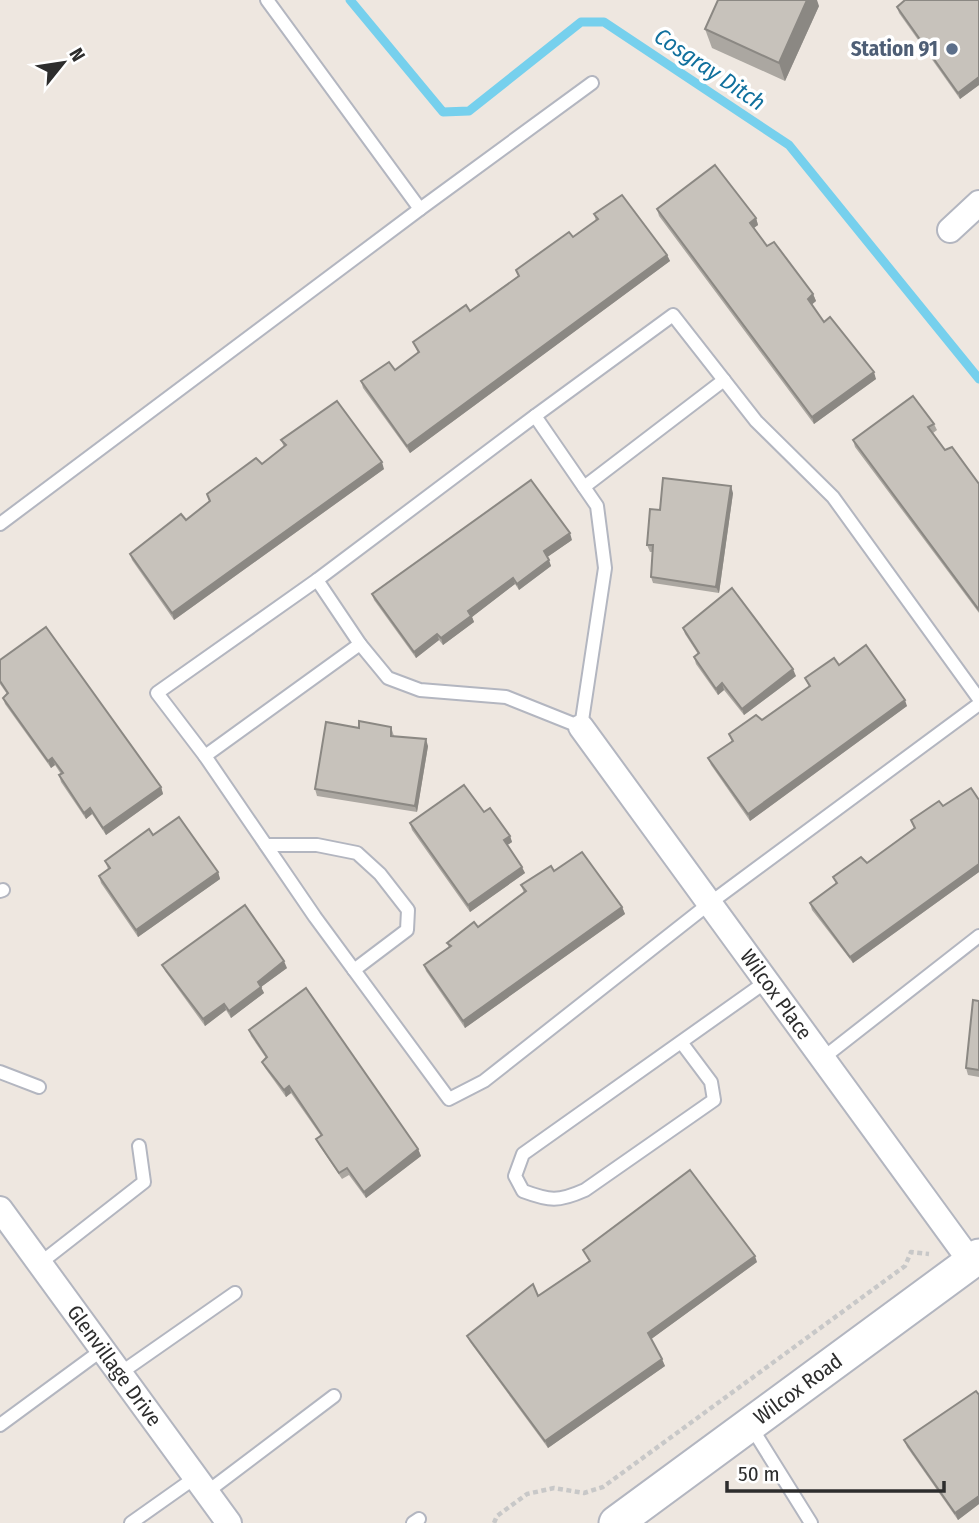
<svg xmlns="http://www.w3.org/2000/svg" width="979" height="1523" font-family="'Fira Sans Condensed',sans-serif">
  <rect width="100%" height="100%" fill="#eee7e0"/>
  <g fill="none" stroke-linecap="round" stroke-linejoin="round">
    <path stroke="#76d0ed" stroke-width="9" d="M350,0l93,112 26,-1 112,-89h23l185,123 190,234"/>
    <defs>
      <g id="lane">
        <path d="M267,0l153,209 172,-126"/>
        <path d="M584,487l140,-107"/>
        <path d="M0,524l420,-315"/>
        <path d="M360,644l-43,-64 218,-164"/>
        <path d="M979,699l-146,-202 -77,-76 -83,-106 -138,101 62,90 8,62 -24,159 -75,-30 -86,-7 -32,-12 -28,-34 -155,112 110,161 134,182 35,-18 226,-178 269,-199"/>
        <path d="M205,756l-48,-63 160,-113"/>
        <path d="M266,845h51l40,8 23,21 28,36 -1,20 -53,40"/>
        <path d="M0,891l3,-1"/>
        <path d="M681,1042l30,40 3,18 -129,90c-27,12 -35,11 -62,1l-8,-15 8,-22 244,-173"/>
        <path d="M823,1058l156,-122"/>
        <path d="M0,1072l39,15"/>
        <path d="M39,1264l105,-82 -5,-36"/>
        <path d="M119,1374l116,-81"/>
        <path d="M0,1425l102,-75"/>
        <path d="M750,1425l61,98"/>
        <path d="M207,1492l127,-96"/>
        <path d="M131,1523l65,-46"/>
        <path d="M413,1523l6,-4"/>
      </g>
      <g id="street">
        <path d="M950,230l29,-27"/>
        <path id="s1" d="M581,727l390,535"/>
        <path id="s2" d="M0,1209l229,314"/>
      </g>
      <g id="secondary">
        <path id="s3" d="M616,1523l363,-267"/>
      </g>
    </defs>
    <use href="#lane" stroke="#b3b6c0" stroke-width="16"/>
    <use href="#street" stroke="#b3b6c0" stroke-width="28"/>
    <use href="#secondary" stroke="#b3b6c0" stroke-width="37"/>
    <path stroke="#c8c8c8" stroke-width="4.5" stroke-dasharray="5 3.5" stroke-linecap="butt" d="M494,1523l3,-7 30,-22 27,-6 30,5 19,-6 302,-221 6,-14 18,2"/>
    <use href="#lane" stroke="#fff" stroke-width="12"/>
    <use href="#street" stroke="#fff" stroke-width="24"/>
    <use href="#secondary" stroke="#fff" stroke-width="33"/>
  </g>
  <g fill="#aba7a1">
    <path d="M979,0v85l-19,14 -61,-86 -2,-6z"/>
    <path d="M819,6l-34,75 -73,-33 -7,-19z"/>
    <path d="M657,209l99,9 2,7 -4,3 13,18 46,48 3,7 -5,4 13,17 52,57 -62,45 -155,-208z"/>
    <path d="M594,214l73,41 3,6 -260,192 -47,-65 -2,-7 34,-11 23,-17 -5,-11 57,-31 48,-35 -2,-6 57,-33 23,-16z"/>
    <path d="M934,424l3,6 -4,3 12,17 34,34v129l-124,-166 -2,-7z"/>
    <path d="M281,440l103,29 -210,151 -42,-60 -2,-6 56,-34 23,-19 -2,-7 55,-30 22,-17z"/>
    <path d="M733,493l-14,100 -66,-10 -2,-6 2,-25h-3l-3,-7 13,-35z"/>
    <path d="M572,540l-25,17 4,9 -32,24 -4,-6 -43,33 2,5 -31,23 -4,-5 -23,18 -42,-58 -2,-6z"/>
    <path d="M683,628l113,48 -52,39 -20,-25 -6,5 -22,-31 -2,-7 4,-3 -13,-20z"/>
    <path d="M0,660l161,127 2,7 -57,41 -14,-21 -6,5 -25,-37 -2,-7 2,-1 -6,-9 -4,3 -46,-64 -2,-6 4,-4 -7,-10z"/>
    <path d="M839,665l68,41 -157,115 -39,-56 -3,-7 24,-16 -3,-8 33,-14 47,-33 -4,-9z"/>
    <path d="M391,727l3,9 34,10 -11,66 -100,-16 -2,-7 44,-61z"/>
    <path d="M979,800v72l-126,91 -41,-53 -2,-7 26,-19 -3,-7 34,-14 47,-35 -3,-8 32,-14z"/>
    <path d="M484,812l26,24 2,6 -5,3 18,28 -55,39 -58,-82 -2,-7z"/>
    <path d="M153,835l65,37 2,7 -82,58 -37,-54 -2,-7 9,-7 -3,-8z"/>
    <path d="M554,871l68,36 3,7 -160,114 -39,-57 -2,-6 25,-17 -2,-5 31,-16 46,-34 -3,-8z"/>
    <path d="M162,965l125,3 -26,19 3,6 -33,25 -5,-8 -21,16 -40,-55z"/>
    <path d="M979,1001v76l-11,-2 -2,-7z"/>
    <path d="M249,1030l169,119 3,7 -55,42 -17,-23 -7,4 -23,-34 -3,-6 5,-3 -30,-43 -5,4 -21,-29 -3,-6 4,-4 -15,-22z"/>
    <path d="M583,1250l174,12 -106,77 14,27 -117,82 -78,-106 -3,-6 71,-40 51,-35z"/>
    <path d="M979,1395v109l-21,16 -51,-73 -3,-7z"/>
  </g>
  <g fill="#8b8883">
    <path d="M807,0h10l2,6 -34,75 -6,-18z"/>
    <path d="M979,77v8l-19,14 -2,-6z"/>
    <path d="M756,218l2,7 -6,4 -2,-6z"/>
    <path d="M667,255l3,6 -260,192 -3,-7z"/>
    <path d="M813,294l3,7 -6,5 -2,-7z"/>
    <path d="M874,372l2,7 -62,45 -2,-7z"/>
    <path d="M382,462l2,7 -210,151 -2,-7z"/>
    <path d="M731,486l2,7 -14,100 -3,-6z"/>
    <path d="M570,533l2,7 -26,18 -2,-7z"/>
    <path d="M549,560l2,6 -32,24 -2,-6z"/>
    <path d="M513,578l2,6 -43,33 2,5 -31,23 -2,-7 27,-27z"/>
    <path d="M437,634l2,6 -23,18 -2,-6z"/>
    <path d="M793,669l3,7 -52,39 -2,-6z"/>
    <path d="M722,683l2,7 -6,5 -2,-6z"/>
    <path d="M905,700l2,6 -157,115 -2,-7z"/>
    <path d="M426,739l2,7 -11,66 -2,-6z"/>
    <path d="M52,758l3,7 -4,3 -3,-7z"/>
    <path d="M161,787l2,7 -57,41 -3,-7z"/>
    <path d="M90,808l2,6 -6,5 -2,-6z"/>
    <path d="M510,836l2,6 -6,4 -2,-6z"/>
    <path d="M979,864v8l-126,91 -3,-6z"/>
    <path d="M522,867l3,6 -55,39 -2,-7z"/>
    <path d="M218,872l2,7 -82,58 -2,-7z"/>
    <path d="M622,907l3,7 -160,114 -2,-7z"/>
    <path d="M284,961l3,7 -26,19 3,6 -33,25 -2,-7 29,-29z"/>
    <path d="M224,1004l2,6 -21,16 -2,-7z"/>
    <path d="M289,1086l2,7 -5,4 -2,-7z"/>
    <path d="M418,1149l3,7 -55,42 -2,-6z"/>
    <path d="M755,1256l2,6 -107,78 -2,-7z"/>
    <path d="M662,1359l3,7 -117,82 -3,-7z"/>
    <path d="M979,1496v8l-21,16 -3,-7z"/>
  </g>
  <g fill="#c7c2bb" stroke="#8b8883" stroke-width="2">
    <path d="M718,0h89l-28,63 -74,-34z"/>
    <path d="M905,0h74v77l-21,16 -61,-86z"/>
    <path d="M715,165l41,53 -6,5 17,23 7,-4 39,52 -5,5 16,23 6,-5 44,55 -62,45 -155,-208z"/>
    <path d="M622,195l45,60 -260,191 -46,-65 28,-19 6,8 24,-18 -6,-10 53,-37 4,6 49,-35 -3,-6 53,-38 4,5 25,-18 -4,-5z"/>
    <path d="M913,396l21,28 -6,3 17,23 7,-3 27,37v126l-126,-170z"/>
    <path d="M337,401l45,61 -210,151 -42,-59 51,-40 5,6 24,-19 -3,-7 49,-36 6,6 24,-19 -5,-5z"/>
    <path d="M663,478l68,8 -15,101 -65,-10 2,-32h-6l3,-36 10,1z"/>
    <path d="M531,480l39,53 -26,18 5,9 -32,24 -4,-6 -45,33 3,5 -30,22 -4,-4 -23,18 -42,-58z"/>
    <path d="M732,588l61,81 -51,40 -20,-26 -6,6 -22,-32 5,-4 -16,-25z"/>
    <path d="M46,627l115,160 -58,41 -13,-20 -6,5 -25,-38 4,-2 -11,-15 -4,3 -45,-63 5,-5 -8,-12v-21z"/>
    <path d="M866,645l39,55 -157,114 -40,-56 25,-17 -4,-7 27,-19 6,5 48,-34 -5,-8 29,-20 5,7z"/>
    <path d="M359,721l32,6v9l35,3 -11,67 -100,-17 11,-67 33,6z"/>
    <path d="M464,785l20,27 6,-4 20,28 -6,4 18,27 -54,38 -58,-82z"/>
    <path d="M971,788l8,12v64l-129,93 -40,-54 27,-20 -4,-6 28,-20 6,6 48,-35 -4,-8 28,-19 4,5z"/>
    <path d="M179,817l39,55 -82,58 -37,-54 11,-8 -5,-7 44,-32 4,6z"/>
    <path d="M582,852l40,55 -159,114 -39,-56 27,-19 -4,-3 27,-21 4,5 48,-36 -5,-6 30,-19 3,5z"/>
    <path d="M245,905l39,56 -26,21 3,5 -32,24 -5,-7 -21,15 -41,-54z"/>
    <path d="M306,988l112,161 -54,43 -17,-24 -8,5 -23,-34 6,-4 -33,-49 -5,4 -22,-28 5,-5 -18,-27z"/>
    <path d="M973,1000l6,1v69l-13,-2z"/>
    <path d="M690,1170l65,86 -107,77 14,26 -117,82 -78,-105 66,-52 5,12 52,-35 -7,-11z"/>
    <path d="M976,1391l3,4v101l-24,17 -51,-73z"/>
  </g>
  <circle fill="#5c6f8a" stroke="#fff" stroke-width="2.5" cx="952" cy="49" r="7"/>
  <g text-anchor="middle" stroke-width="7" stroke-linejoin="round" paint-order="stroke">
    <g font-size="21" font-weight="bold" fill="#4e5e75" stroke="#fff" text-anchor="end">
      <text x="938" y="56">Station 91</text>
    </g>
    <g font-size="21" fill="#2d2d2d" stroke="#fff">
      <text dy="7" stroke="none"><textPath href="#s1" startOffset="331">Wilcox Place</textPath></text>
      <text dy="7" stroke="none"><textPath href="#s2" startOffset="194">Glenvillage Drive</textPath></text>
      <text dy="7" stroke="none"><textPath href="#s3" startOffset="226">Wilcox Road</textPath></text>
    </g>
    <g font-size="23" font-style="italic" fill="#10709d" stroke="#fff">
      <text transform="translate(710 69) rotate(34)" y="8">Cosgray Ditch</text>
    </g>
  </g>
  <g transform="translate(63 63) rotate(60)" stroke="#ffffff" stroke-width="5" paint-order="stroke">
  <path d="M0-5L12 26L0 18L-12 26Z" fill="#2d2d2d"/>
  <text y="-10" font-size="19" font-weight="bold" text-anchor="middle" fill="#2d2d2d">N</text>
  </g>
  <path d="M727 1481v10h217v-10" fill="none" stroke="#2d2d2d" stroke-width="3.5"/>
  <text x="738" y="1481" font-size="21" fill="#2d2d2d" stroke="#ffffff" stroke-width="5" paint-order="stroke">50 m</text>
</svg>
